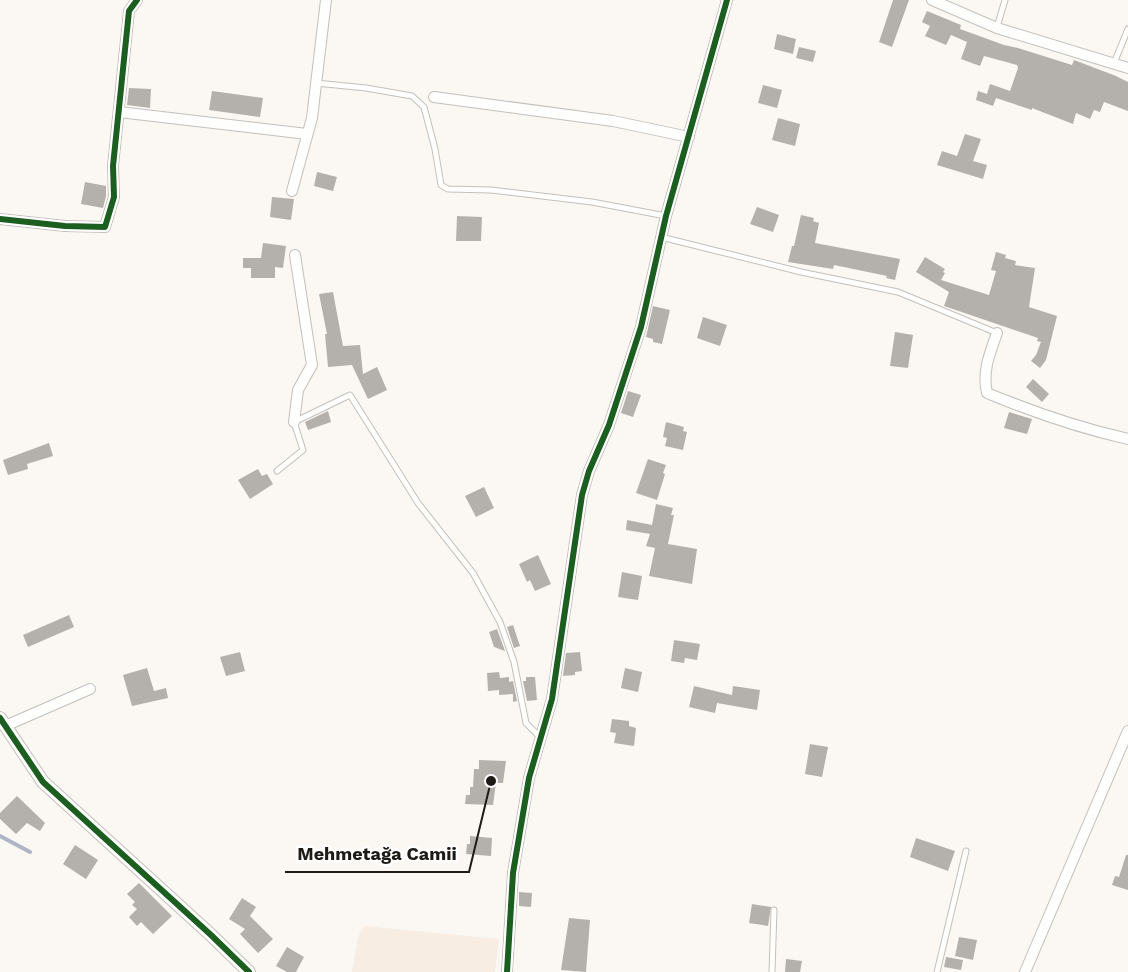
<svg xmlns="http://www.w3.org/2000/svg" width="1128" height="972" font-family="'Work Sans',sans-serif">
  <rect width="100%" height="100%" fill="#fbf8f4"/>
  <path fill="#f7ede2" d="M364,926l135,13 -4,33h-143l6,-35z"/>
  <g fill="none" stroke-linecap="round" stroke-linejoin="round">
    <path stroke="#aeb5c7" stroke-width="4" d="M0,836l30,16"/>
  </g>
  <g fill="#b4b1ad">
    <path d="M893,0h16l-17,47 -13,-5z"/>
    <path d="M927,11l34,14 -1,4 44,16 14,3 54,17 2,-5 42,16 12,6v29l-24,-9 -4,10 -6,-2 -4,9 -14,-6 -3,11 -41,-16v2l-36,-12 -3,8 -17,-6 2,-9 9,3 3,-10 20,7 8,-23 -1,-3 -33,-9 -4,10 -19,-7 6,-17 -16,-7 -5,10 -21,-9 5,-10 -8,-4z"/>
    <path d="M777,34l19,5 -3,15 -19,-5z"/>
    <path d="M799,47l17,4 -3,11 -17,-4z"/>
    <path d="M763,85l19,5 -5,18 -19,-5z"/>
    <path d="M129,88l22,1 -1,19 -23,-3z"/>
    <path d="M212,91l51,7 -3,19 -51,-7z"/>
    <path d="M778,118l22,6 -5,22 -23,-6z"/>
    <path d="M965,134l16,5 -8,22 14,4 -4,14 -46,-14 5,-14 15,5z"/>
    <path d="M317,172l20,5 -4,14 -19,-5z"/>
    <path d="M85,182l21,4v10l-3,12 -22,-4z"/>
    <path d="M272,197l22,2 -3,21 -21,-3z"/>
    <path d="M757,207l22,8 -6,17 -23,-8z"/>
    <path d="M801,215l13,3 -1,3 6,2 -4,20 85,16 -5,21 -9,-2 1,-2 -53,-11 -1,4 -45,-7 4,-16h2z"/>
    <path d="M457,216l25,1 -1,24h-25z"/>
    <path d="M263,243l23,3 -3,22 -8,-1v11h-24v-10h-8v-10h18z"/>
    <path d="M996,252l10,3 -1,3 11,3 -1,4 20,3 -6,39 28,9 -11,44 -6,8 -9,-7 5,-6 5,-13 -4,-1 1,-3 -94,-32 5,-14 -33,-20 9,-15 20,12 -2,3 2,1 -4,7 48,15 7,-24 -5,-1z"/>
    <path d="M333,292l10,54 17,-1 3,29 14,-7 10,23 -19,9 -16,-34 -24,2 -3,-33h2l-8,-40z"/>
    <path d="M653,306l17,4 -8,34 -9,-2v-3l-7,-2z"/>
    <path d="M703,317l24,8 -7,21 -23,-8z"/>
    <path d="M895,332l18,3 -5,33 -18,-2z"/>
    <path d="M1033,379l16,15 -7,8 -16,-15z"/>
    <path d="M628,391l13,4 -8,22 -12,-4z"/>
    <path d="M328,411l3,11 -23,8 -3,-8z"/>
    <path d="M1009,412l23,7 -5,15 -23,-6z"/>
    <path d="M666,422l18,5 -1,4 4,1 -4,18 -18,-4 2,-8 -4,-1z"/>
    <path d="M49,443l4,13 -26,8 1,5 -20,6 -5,-15z"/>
    <path d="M648,459l18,6 -3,8 2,1 -8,26 -21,-7z"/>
    <path d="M258,469l4,7 5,-2 6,10 -23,15 -12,-19z"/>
    <path d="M484,487l10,21 -18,9 -11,-21z"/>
    <path d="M656,504l17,4 -2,7h3l-6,29 29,5 -5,35 -43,-8 6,-28 -9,-2 4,-12 -24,-4 1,-10 25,5z"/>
    <path d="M538,555l13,29 -16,7 -5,-11 -3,2 -8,-18z"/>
    <path d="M622,572l20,4 -4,24 -20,-3z"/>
    <path d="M69,615l5,12 -46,20 -5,-12z"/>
    <path d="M513,625l7,21 -6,2 -7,-21z"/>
    <path d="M497,629l8,22 -11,-4 -5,-15z"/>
    <path d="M674,640l26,4 -3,16 -12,-2 -1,5 -13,-2z"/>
    <path d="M240,652l5,19 -19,5 -6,-19z"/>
    <path d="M580,652l2,19 -7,1v3l-12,1 3,-23z"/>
    <path d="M147,668l7,23 12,-3 2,10 -36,8 -9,-31z"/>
    <path d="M625,668l17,4 -4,20 -17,-4z"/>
    <path d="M499,672l1,6 9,-1v5l4,-1 4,20 -4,1v-8l-14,1v-5l-11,1 -1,-18z"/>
    <path d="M526,677h9l2,23 -10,1 -4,-20h3z"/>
    <path d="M694,686l38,9 1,-9 27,4 -3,20 -40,-7 -2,10 -26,-6z"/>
    <path d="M612,719l17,2v5l7,2 -2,18 -20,-3 2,-10 -6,-1z"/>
    <path d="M810,744l18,3 -6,30 -17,-3z"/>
    <path d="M479,760l27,1 -3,22h-7l-3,22 -28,-1 1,-9h4v-8h3l1,-18h5z"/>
    <path d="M17,796l28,27 -5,8 -13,-8 -11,11 -16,-15v-6z"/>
    <path d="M470,836l22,2 -1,18 -25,-2 1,-10h3z"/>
    <path d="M916,838l39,13 -7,20 -38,-14z"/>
    <path d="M75,845l23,15 -12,19 -23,-15z"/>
    <path d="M1126,855h2v35l-16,-5 3,-9 4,1z"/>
    <path d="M139,883l33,33 -19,18 -12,-12 -4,4 -8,-9 8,-8 -5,-4 3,-3 -8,-8z"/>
    <path d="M519,892l13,1 -1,14 -12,-1z"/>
    <path d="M242,898l14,9 -6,9 23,23 -15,14 -18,-19 5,-5 -16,-10z"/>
    <path d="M752,904l19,3 -3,19 -19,-3z"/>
    <path d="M569,918l21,2 -4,52 -25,-2z"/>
    <path d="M959,937l18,3 -4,20 -18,-4z"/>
    <path d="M287,947l17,10 -8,15h-9l-11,-6z"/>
    <path d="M946,957l17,3 -2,10 -17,-3z"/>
    <path d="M786,959l16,2 -2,11h-15z"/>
  </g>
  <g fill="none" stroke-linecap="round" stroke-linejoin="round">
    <defs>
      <g id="service">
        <path d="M997,27l8,-27"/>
        <path d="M1114,63l14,-34"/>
        <path d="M316,83l50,5 46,8 12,11 11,42 6,36 7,4 43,1 101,12 74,14"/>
        <path d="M661,237l140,35 97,20 99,41"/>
        <path d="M277,471l26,-21 -9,-28 56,-27 68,108 55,70 27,49 14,40 12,61 13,13"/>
        <path d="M772,972l2,-62"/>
        <path d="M937,972l29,-121"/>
      </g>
      <g id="minor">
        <path d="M932,0l65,28 131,40"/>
        <path d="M434,97l179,24 76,16"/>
        <path d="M119,112l188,22"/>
        <path d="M292,191l20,-73 14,-118"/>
        <path d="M0,219l65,7 40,1 9,-30 -1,-31 16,-155 8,-11"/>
        <path d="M997,333c-7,20 -15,38 -10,60 46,19 92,35 141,46"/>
        <path d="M294,422l4,-32 14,-25 -17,-110"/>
        <path d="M5,726l85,-37"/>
        <path d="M507,972l6,-99 16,-95 23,-79 30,-204 7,-24 20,-46 32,-98 25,-111 61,-216"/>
        <path d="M1025,972l103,-241"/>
      </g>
      <path id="tertiary" d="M0,718l43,64 168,153 38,37"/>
    </defs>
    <use href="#service" stroke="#c3c0bc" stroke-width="7"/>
    <use href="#minor" stroke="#c3c0bc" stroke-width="12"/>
    <use href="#tertiary" stroke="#c3c0bc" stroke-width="14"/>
    <use href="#service" stroke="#fefefd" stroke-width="5"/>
    <use href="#minor" stroke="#fefefd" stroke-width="10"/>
    <use href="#tertiary" stroke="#fefefd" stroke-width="12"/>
    <defs>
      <g id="cycleway">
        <path d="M0,219l65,7 40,1 9,-30 -1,-31 16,-155 8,-11"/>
        <path d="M0,718l43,64 168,153 38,37"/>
        <path d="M507,972l6,-99 16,-95 23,-79 30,-204 7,-24 20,-46 32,-98 25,-111 61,-216"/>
      </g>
    </defs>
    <use href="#cycleway" stroke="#fff" stroke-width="10"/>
    <use href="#cycleway" stroke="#1b5e20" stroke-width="6"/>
  </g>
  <path fill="none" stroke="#1e1b17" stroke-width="2" d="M491 781L469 872H285"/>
  <circle fill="#1e1b17" stroke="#fff" stroke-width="2" cx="491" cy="781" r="6"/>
  <g font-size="18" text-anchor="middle" font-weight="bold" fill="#1e1b17" stroke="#fff" stroke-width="5" stroke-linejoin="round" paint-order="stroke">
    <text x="377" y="860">Mehmetağa Camii</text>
  </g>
</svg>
